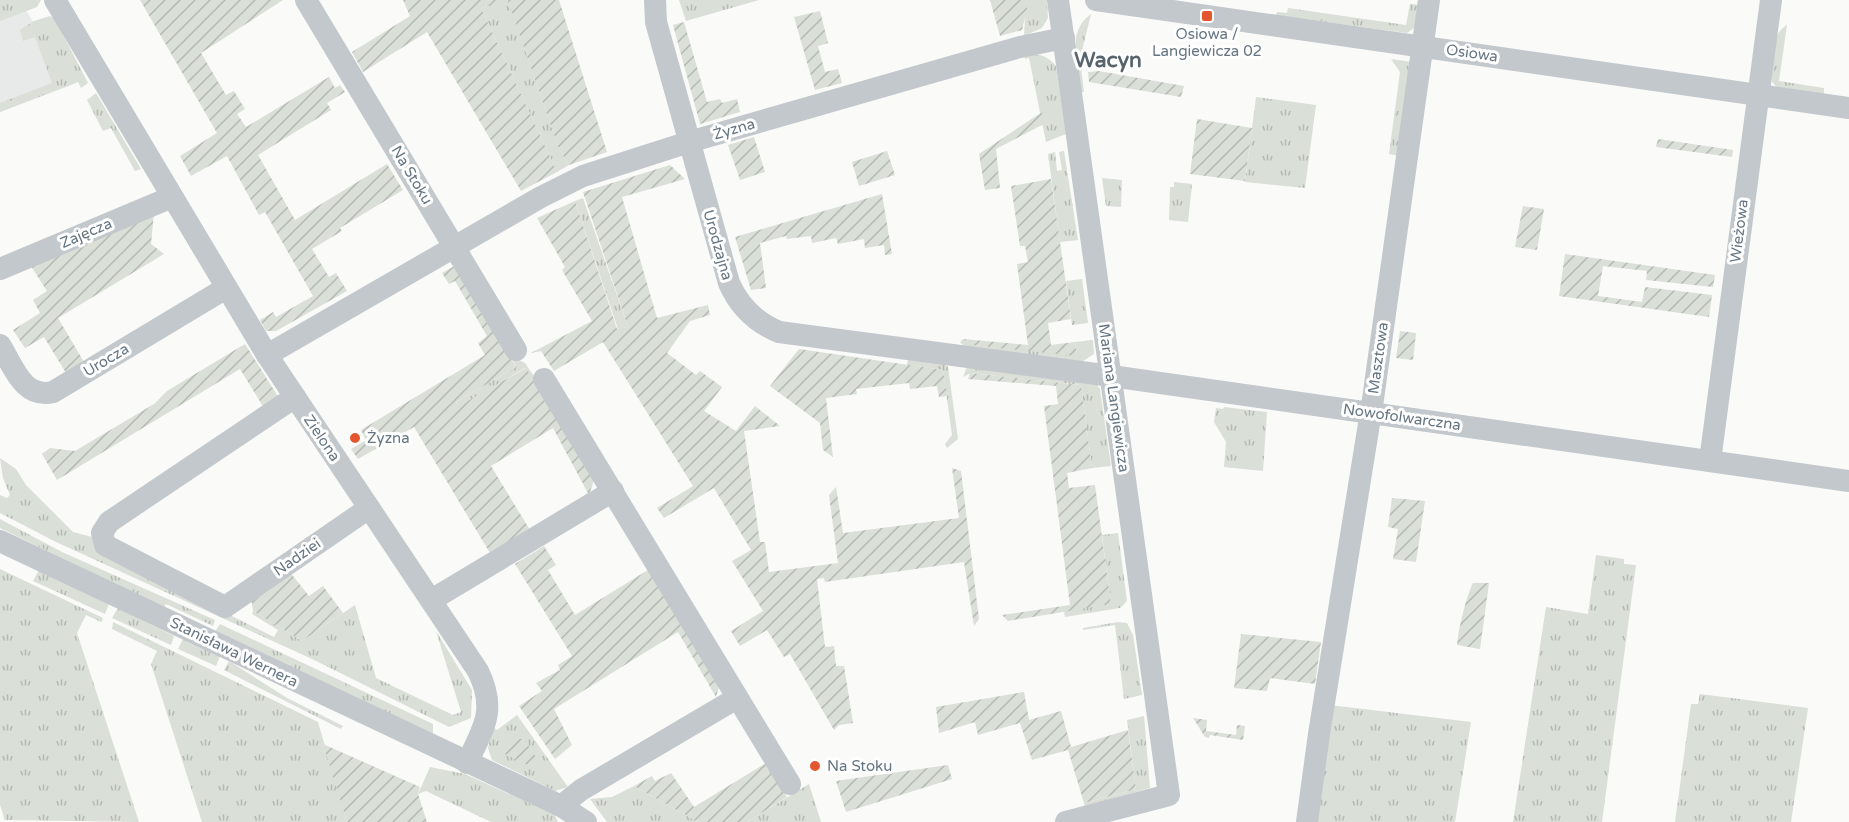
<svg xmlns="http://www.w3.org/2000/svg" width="1849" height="822" font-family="'Varela Round',sans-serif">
  <defs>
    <pattern id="grass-tufts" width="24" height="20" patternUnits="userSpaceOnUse" patternTransform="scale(1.5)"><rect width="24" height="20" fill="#dadfd7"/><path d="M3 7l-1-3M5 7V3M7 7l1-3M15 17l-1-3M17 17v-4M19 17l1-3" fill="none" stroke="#b4b9b4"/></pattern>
    <pattern id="garden-furrows" width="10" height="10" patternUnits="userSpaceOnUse" patternTransform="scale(1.5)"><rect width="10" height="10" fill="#dadfd7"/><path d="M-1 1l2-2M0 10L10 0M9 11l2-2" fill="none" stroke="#b4b9b4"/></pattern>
  </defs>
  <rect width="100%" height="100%" fill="#fafaf8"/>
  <path fill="#e8e9e9" d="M25,9l49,75 -74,28v-94z"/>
  <g fill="url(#grass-tufts)">
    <path d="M0,0h41l-4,7 -37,14z"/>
    <path d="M508,0l51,149 10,16 -12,7 -76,-164z"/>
    <path d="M679,0h80l-73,21z"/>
    <path d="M1026,0h21l1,18 -6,10 -18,8z"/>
    <path d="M1410,4l12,1 -8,23 -7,5 -131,-18 1,-3 10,1 1,-5 118,17z"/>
    <path d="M1091,14l-11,45 4,33h-4c-3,-25 -14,-61 11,-78z"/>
    <path d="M50,16l5,3 33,64 -7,5 -3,-6 -78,30v-9l52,-20 -17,-46 -12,4 -3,-11 14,-9z"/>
    <path d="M1787,25l-8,56 45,7v6l-47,-7 -5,-5c-3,-16 -2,-48 15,-57z"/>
    <path d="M1024,54c14,0 22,0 32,12l10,68 -20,8 -17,-84 -4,1z"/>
    <path d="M1391,59l21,3 -12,94 -11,-2 11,-82z"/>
    <path d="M96,93l45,76 -6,2 -24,-43 -8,3 -16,-31z"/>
    <path d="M1256,97l60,8 -11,83 -60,-6z"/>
    <path d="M1064,151l14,89 -18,2 -12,-88 7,-2 2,19 5,-1 -3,-18z"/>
    <path d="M1102,178l20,2 -1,27 -15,-1z"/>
    <path d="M1174,182l18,2 -4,38 -19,-2 1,-33h4z"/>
    <path d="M583,198l45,129 -10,2 -43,-128z"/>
    <path d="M1082,279l6,44 -16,2 -6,-44z"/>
    <path d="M963,339l9,6 105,10 -2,-13 18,-2 1,14 -14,9 -116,-17 -4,-4z"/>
    <path d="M510,355l15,8 13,19 -3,2 -10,-16 -66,39 -3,-5 60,-35z"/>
    <path d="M908,359l36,4 4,4 10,72 -11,9 -2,-4 7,-9 -9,-65 -36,-5z"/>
    <path d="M967,367l130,18 3,4 11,77 -19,2 -11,-83 -110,-12 -8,4z"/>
    <path d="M1224,407l43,5 -4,59 -39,-4 2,-25 -12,-20 2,-14 7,1z"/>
    <path d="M0,458l16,11 10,16 47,47 19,5 29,24 153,76 4,-7 -26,-16 1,-3 49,30 53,-36 21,73 77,37 8,-3 -25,-81 36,59 -1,28 -22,9 -137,-68 -256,-117 -56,-29v-18l7,3 3,-3 -7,-17z"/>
    <path d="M0,519l62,33 153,68 -2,6 -47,-22 -2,4 -164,-80z"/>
    <path d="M1118,533l9,68 -7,7 -55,9 -1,-6 47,-7 -9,-69z"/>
    <path d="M1596,555l28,4v5l12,1 -34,257h-89l33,-215 42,7z"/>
    <path d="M0,569l103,49 -2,4 -15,-7 -9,18 62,189 -134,-2 -5,-15z"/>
    <path d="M39,570l70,34 -4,10 -72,-33z"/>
    <path d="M118,608l56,28 -3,9 -59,-27z"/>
    <path d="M113,622l205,100 29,100h-145l-51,-158 6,-13 -45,-22z"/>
    <path d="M1118,622l9,1 6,12 9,60 -18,4 -9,-74 -32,5v-2z"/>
    <path d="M220,624l213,100v12l-218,-104z"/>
    <path d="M183,639l37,17 -4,10 -38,-17z"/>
    <path d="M229,661l58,37 56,28 -2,3 -117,-59z"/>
    <path d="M1700,694l108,14 -17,114h-116l16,-118h7z"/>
    <path d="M1330,705l141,17 -16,100h-140z"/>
    <path d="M517,715l51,72 -13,4 -63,-31 -4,-12 5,-21 4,3z"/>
    <path d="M1144,716l6,72 -65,19 -1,-4 52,-14 -9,-69z"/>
    <path d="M430,767l35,7 90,41 3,7h-67l-65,-31 -8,3z"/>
    <path d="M809,784l12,38h-74z"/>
    <path d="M634,786l64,36h-91l-17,-23 22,-2z"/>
  </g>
  <g fill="url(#garden-furrows)">
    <path d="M140,0h143l-82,53 25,42 8,-4 11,18 -8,5 9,13 83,-50 6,11 5,-3 5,7 -18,11 4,7 -73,45 37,65 92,-56 16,26 -63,38 2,3 -30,18 17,28 7,-4 11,18 -71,40h-10l-6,-11 13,-8 3,5 37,-21 -48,-84 -6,3 -32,-59 -36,20 -11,-20 37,-23z"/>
    <path d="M403,0h156l48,152 -38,13 -10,-16 -51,-148 -27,7 76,164 -36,19 -94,-159 -64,40 -11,-20 58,-36z"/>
    <path d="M990,0h36l1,9 -5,21 -22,6z"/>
    <path d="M820,11l8,32 -10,3 7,26 13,-3 4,14 -27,7 -21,-73z"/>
    <path d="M684,22l23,80 13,-3 2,4 15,-4 3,13 -40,12 -27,-99z"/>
    <path d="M1099,71l85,15 -3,11 -92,-15 -1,-10z"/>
    <path d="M1042,112l2,12 -48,25 4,39 -15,2 -6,-36z"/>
    <path d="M1197,119l55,9 -7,53 -55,-7z"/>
    <path d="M754,137l11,35 -25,8 -12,-35z"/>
    <path d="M1658,139l75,11 -1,7 -76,-10z"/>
    <path d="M887,151l8,24 -36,11 -7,-24z"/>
    <path d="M670,165l15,14 -63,18 35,121 51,-13 2,10 -20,6 -23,32 29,22 4,-4 22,16 -18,24 32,20 19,-25 25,20 -36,5 16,111h5l4,30 69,-9 -9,-68 7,-8 7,46 116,-15 -7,-50 9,3 18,148 -5,7 -10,-64 -139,20 -1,-4 -7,1 8,68 9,-1 2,20h8l9,57 -14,2 -5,5 -44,-76 -6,3 -17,-27 -27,16 -9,-15 32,-20 -31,-50 19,-11 -37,-62 -50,30 -7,-10 36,-22 -90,-144 -49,29 -13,-20 -10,2 61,-32 -30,-51 3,-3 -28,-49 38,-17 42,128 11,-2 -45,-135z"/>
    <path d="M1051,179l20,140 -23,4 3,22 24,-3 2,14 -106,-11 -8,-6 65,6 -11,-81 11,-2 -3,-16h-5l-9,-60z"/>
    <path d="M882,194l10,60 -7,1 -1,-10 -19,3 -1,-9 -26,5 -2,-6 -24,5 -1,-7 -24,3 -1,-3 -26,7 6,45 -15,2 -16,-53z"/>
    <path d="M1523,206l21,3 -7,41 -22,-3z"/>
    <path d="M154,212l-3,32 13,10 -106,64 26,44 -18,11 -22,-36 -19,11 -12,-18 27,-17 -7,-13 14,-9 -18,-28z"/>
    <path d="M1565,254l150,21 -2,12 -67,-7 1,-9 -44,-5 -5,30 44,6 3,-15 67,8 -3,22 -150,-21z"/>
    <path d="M456,265l60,102 -60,35 3,4 67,-38 68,112 -5,15 -36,-67 -62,38 39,64 -40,23 -76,-126 -56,32 -7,-10 15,-9 -5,-10 124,-75 -7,-12 9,-7 -32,-55 -6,3 -7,-11z"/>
    <path d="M1400,331l16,2 -3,27 -17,-2z"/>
    <path d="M245,344l34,54 -15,10 -24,-39 -183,111 -15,-26 8,-6 25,3 79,-47 13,-13z"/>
    <path d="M799,349l144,21 4,26 -8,1 -2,-11 -27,3 -1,-6 -53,6 1,5 -31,4 7,59 -10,-7 -3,-27 -50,-37z"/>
    <path d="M970,373l111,12 11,83 -25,5 2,15 26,-3 16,119 -103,17 -6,-6 68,-10 -26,-199 14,-2 -2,-18 -88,-7z"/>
    <path d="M1392,498l33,3 -9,61 -23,-3 5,-30 -10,-2z"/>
    <path d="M544,546l12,19 -8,5 27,45 73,-45 71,117 -3,10 -38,-65 -124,77 18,36 -17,14 -36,-53 23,-15 -6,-8 24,-13 -2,-5 14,-9 -57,-92z"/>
    <path d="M289,571l20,25 14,-10 20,27 -41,28 -49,-30 -2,-13z"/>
    <path d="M1473,583h16l-9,66 -23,-4c1,-15 9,-48 16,-62z"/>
    <path d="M1241,634l80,8 -6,42 -45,-6 -3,13 -33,-3z"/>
    <path d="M1024,692l5,28 32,-9 10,36 57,-17 8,59 -52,14 -16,-53 -36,10 -12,-37 -42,12 -3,-13 -36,11 -3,-26z"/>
    <path d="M1193,718l14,2 -1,11 30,4 1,-10 8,1 -2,14 -33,-5 -1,3 -4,-1z"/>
    <path d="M518,739h6l13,20 -2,5 -6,2 -26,-13 1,-5z"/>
    <path d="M323,744l97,43 -2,7 9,28h-80z"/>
    <path d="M766,763l21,34 -40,25h-49l-64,-36 18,-10 3,5 16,-8 23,34z"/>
    <path d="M948,765l4,14 -106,33 -10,-31z"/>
  </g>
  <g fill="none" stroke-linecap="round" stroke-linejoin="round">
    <g stroke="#c3c8cc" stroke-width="22">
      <path d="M55,0l212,355 211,316c19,39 6,56 -11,92"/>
      <path d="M306,0l210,350"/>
      <path d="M655,0l1,22 73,261c10,23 26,39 50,49l332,44 738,105"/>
      <path d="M1058,0l111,795 -103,27"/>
      <path d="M1096,0l753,108"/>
      <path d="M0,269l172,-72"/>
      <path d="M0,345c14,22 23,54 53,47l173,-104"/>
      <path d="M267,355l274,-158 42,-21 106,-34 331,-95 44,-9"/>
      <path d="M544,379l246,405"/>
      <path d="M295,397l-186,125 -7,11 3,12 120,62 144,-99"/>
      <path d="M1710,461l61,-461"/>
      <path d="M0,541l561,265 25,16"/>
      <path d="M433,599l180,-108"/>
      <path d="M561,806l20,-16 156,-92"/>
      <path d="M1307,822l12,-88 54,-335 56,-399"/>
    </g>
  </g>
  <g fill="#e4572e" stroke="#fff" stroke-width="2">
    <rect x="1201" y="10" width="12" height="12" rx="3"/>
    <circle cx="355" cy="438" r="6"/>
    <circle cx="815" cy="766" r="6"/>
  </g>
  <g text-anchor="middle" stroke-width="6" stroke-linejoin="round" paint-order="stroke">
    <g font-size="15" fill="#657683" stroke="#fff" text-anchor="start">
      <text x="1207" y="39" text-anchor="middle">Osiowa /<tspan x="1207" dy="17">Langiewicza 02</tspan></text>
      <text x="367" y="443">Żyzna</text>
      <text x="827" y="771">Na Stoku</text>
    </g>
    <g font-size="15" fill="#657683" stroke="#fff">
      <text transform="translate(1472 53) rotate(8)" y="5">Osiowa</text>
      <text transform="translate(734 129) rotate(-16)" y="5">Żyzna</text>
      <text transform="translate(412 175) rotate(59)" y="5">Na Stoku</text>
      <text transform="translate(1739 231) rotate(-83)" y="5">Wieżowa</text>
      <text transform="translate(86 233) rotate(-23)" y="5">Zajęcza</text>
      <text transform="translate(718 245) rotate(74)" y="5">Urodzajna</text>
      <text transform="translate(1378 358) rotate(-82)" y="5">Masztowa</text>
      <text transform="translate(106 360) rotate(-31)" y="5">Urocza</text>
      <text transform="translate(1114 398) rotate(82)" y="5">Mariana Langiewicza</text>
      <text transform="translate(1402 417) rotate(8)" y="5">Nowofolwarczna</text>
      <text transform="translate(322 438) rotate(56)" y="5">Zielona</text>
      <text transform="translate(297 557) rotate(-35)" y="5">Nadziei</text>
      <text transform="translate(234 652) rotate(26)" y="5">Stanisława Wernera</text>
    </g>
    <g font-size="21" font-weight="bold" fill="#57646e" stroke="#fff">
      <text x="1108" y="67">Wacyn</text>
    </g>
  </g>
</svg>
